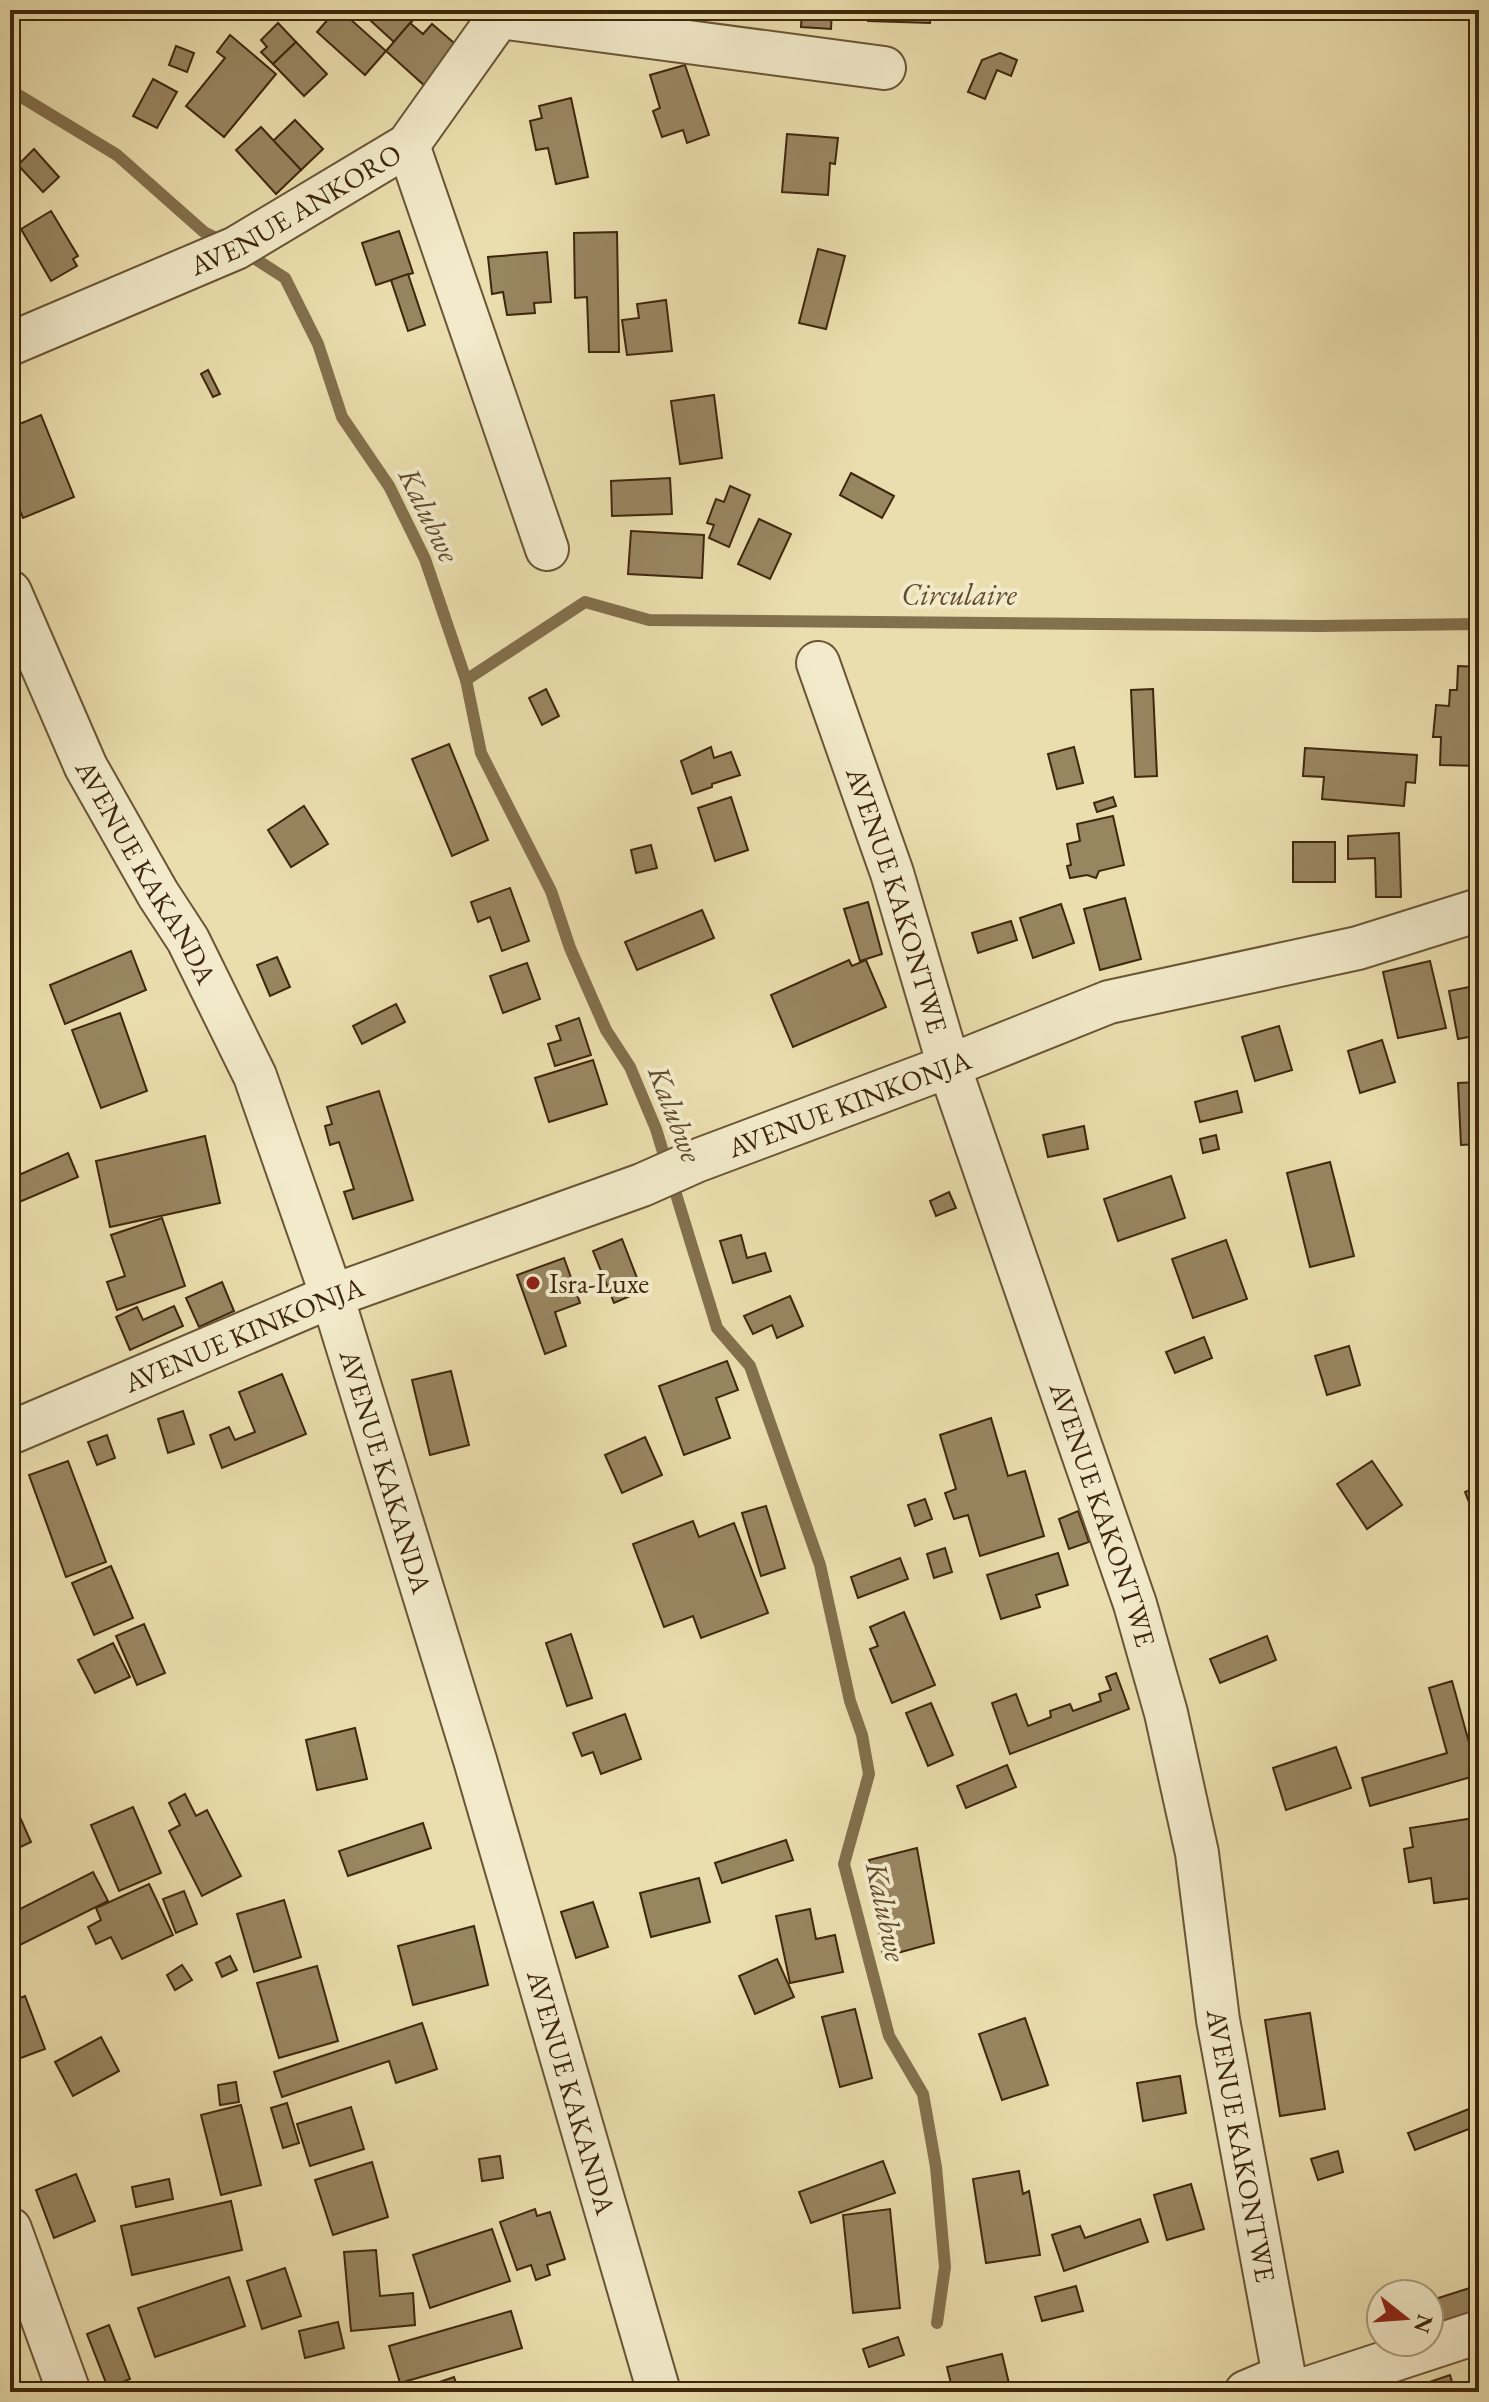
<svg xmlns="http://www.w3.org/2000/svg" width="1489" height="2402" font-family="'EB Garamond',serif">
  <rect width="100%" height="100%" fill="#ebdeae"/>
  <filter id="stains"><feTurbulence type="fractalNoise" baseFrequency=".0025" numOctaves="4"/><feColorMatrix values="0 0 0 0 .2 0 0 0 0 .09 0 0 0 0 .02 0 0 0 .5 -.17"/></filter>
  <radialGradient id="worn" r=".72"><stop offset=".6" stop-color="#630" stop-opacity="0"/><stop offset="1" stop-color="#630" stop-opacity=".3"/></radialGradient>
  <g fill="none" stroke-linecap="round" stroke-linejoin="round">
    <g stroke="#83704d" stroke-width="12">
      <path d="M10,90l107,65 87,77 22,11"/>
      <path d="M246,253l39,25 33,66 24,73 47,69 36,73 41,121 15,73 70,138 19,57 36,82 24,37 26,62 61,199 33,38 70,199 30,136 12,34 7,39 -25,90 45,172 34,58 13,73 9,100 -8,56"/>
      <path d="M466,680l119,-78 64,18 670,6 160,-2"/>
    </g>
  </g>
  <g fill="#988661" stroke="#3f270d" stroke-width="2">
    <path d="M336,10h4l46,41 -21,24 -48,-43z"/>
    <path d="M359,10h63l-28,32z"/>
    <path d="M620,10h39l-5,12z"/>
    <path d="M802,10h30l-1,19 -30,-2z"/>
    <path d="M868,10h63l-1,13 -62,-2z"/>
    <path d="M278,23l18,19 -23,22 -12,-12 6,-5 -6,-7z"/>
    <path d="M410,23l13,11 9,-10 28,24 -34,39 -40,-36z"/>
    <path d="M230,35l46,39 -52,63 -38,-31 39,-48 -8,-6z"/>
    <path d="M296,42l31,32 -23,22 -31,-32z"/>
    <path d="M176,46l18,7 -7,19 -18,-7z"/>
    <path d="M1000,53l17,7 -6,16 -14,-6 -12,29 -17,-7 14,-32z"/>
    <path d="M685,65l24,70 -22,8 -4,-13 -21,7 -9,-26 7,-3 -10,-33z"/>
    <path d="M153,79l24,13 -20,36 -24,-12z"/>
    <path d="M571,98l17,79 -32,7 -8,-36 -12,2 -6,-29 12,-3 -3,-12z"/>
    <path d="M295,120l28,29 -22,21 -28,-29z"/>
    <path d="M261,127l40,43 -25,24 -40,-44z"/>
    <path d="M787,134l51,4 -3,26 -5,-1 -2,32 -46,-3z"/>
    <path d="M34,149l25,28 -16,15 -25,-27z"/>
    <path d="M51,211l27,45 -5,3 4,7 -26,15 -30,-52z"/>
    <path d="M399,231l14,42 -37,12 -14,-42z"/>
    <path d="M617,232l2,120h-30l-2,-55 -12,1 -1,-65z"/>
    <path d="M818,249l27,7 -19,73 -27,-6z"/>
    <path d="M547,252l4,50 -17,1 1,10 -28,2 -4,-23 -11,2 -4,-37z"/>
    <path d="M408,274l17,51 -17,6 -17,-51z"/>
    <path d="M666,300l6,51 -45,4 -5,-35 17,-2 -2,-14z"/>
    <path d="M208,370l12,24 -7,3 -12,-23z"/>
    <path d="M714,395l8,63 -42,6 -9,-63z"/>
    <path d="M41,415l33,82 -51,21 -13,-32v-58z"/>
    <path d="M851,473l43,23 -12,22 -42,-23z"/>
    <path d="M670,478l2,36 -60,2 -1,-35z"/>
    <path d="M730,486l20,9 -21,52 -20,-9 5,-13 -7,-2 9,-24 8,3z"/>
    <path d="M759,519l32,15 -21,45 -32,-15z"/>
    <path d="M631,531l73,4 -2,43 -74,-4z"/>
    <path d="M1458,666l21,1v99l-39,-1 1,-28h-8l3,-32 13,1 1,-16h7z"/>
    <path d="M546,689l13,27 -17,9 -13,-27z"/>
    <path d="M1153,689l4,87 -22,1 -4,-87z"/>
    <path d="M449,744l39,96 -36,16 -40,-97z"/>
    <path d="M711,747l3,11 17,-6 9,23 -28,9v3l-20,7 -11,-33z"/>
    <path d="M1074,747l9,36 -26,6 -9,-35z"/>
    <path d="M1305,748l112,7 -2,28 -9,-1 -2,24 -82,-7 2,-22 -21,-1z"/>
    <path d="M1479,773v63h-3l-5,-62z"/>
    <path d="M731,797l17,53 -33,11 -17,-53z"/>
    <path d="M1113,797l3,9 -19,6 -3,-9z"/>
    <path d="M304,806l24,38 -37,23 -23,-37z"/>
    <path d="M1113,816l11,49 -25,6 -3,7 -9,-3 -17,3 -3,-12 4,-1 -4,-21 13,-3 -3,-17z"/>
    <path d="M1399,833l2,64h-25l-1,-39 -27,1v-23z"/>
    <rect x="1293" y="842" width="42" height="40"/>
    <path d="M651,845l6,23 -21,5 -5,-23z"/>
    <path d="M510,888l19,53 -27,10 -12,-34 -12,5 -7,-20z"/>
    <path d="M1125,898l16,61 -41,11 -16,-61z"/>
    <path d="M868,902l14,52 -22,7 -16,-52z"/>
    <path d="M1061,904l13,39 -41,15 -13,-40z"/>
    <path d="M702,910l12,28 -77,32 -12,-28z"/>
    <path d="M1011,921l6,19 -39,13 -6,-20z"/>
    <path d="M1479,934v24l-2,1 -5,-23z"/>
    <path d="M131,951l15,39 -81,34 -15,-39z"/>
    <path d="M277,957l13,30 -20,9 -13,-31z"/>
    <path d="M849,960l3,6 14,-6 20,47 -93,40 -22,-52z"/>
    <path d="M1430,961l16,67 -48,10 -15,-66z"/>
    <path d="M527,963l13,36 -37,14 -13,-37z"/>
    <path d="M1479,985v50l-21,4 -9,-48z"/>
    <path d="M396,1004l9,18 -43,22 -9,-18z"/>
    <path d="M120,1013l27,78 -46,17 -29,-78z"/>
    <path d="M579,1018l12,37 -36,11 -7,-22 13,-4 -5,-14z"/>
    <path d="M1279,1026l13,44 -37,11 -13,-44z"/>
    <path d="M1382,1040l13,42 -35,11 -12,-42z"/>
    <path d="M593,1060l14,44 -58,18 -14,-44z"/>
    <path d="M1479,1082v62l-18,1 -3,-62z"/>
    <path d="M379,1091l34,109 -60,19 -9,-27 10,-3 -15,-47 -9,3 -5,-19 7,-2 -5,-17z"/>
    <path d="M1237,1091l5,21 -42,10 -5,-20z"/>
    <path d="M1084,1126l4,23 -40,8 -5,-22z"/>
    <path d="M1216,1135l3,14 -16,4 -3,-14z"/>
    <path d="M205,1136l15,67 -110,24 -14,-66z"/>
    <path d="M68,1153l10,24 -68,29v-27z"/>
    <path d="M1330,1162l24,94 -44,11 -23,-94z"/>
    <path d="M1171,1176l14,42 -67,23 -14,-42z"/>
    <path d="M949,1192l7,16 -20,8 -6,-15z"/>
    <path d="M162,1218l23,68 -68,24 -10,-28 18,-6 -14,-41z"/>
    <path d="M741,1235l6,23 18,-5 6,18 -38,12 -13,-42z"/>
    <path d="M622,1239l20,52 -28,12 -21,-52z"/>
    <path d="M1226,1240l21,59 -54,19 -21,-59z"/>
    <path d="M564,1258l16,45 -25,9 11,34 -21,8 -28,-79z"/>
    <path d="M222,1282l12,29 -35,16 -13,-29z"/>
    <path d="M790,1296l13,30 -26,12 -5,-13 -19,9 -9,-18z"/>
    <path d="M174,1306l9,20 -53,24 -14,-33 21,-10 6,13z"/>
    <path d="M1204,1337l8,21 -37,15 -9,-21z"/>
    <path d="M1349,1346l11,39 -33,10 -12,-39z"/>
    <path d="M727,1361l11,29 -22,8 14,40 -46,17 -25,-69z"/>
    <path d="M451,1371l18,74 -39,10 -18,-75z"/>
    <path d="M282,1374l24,60 -84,34 -12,-33 19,-8 6,13 20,-8 -16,-40z"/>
    <path d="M183,1411l11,33 -26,9 -10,-34z"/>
    <path d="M991,1418l17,58 17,-5 19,65 -64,20 -12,-41 -14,4 -9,-26 11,-4 -16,-54z"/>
    <path d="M107,1435l8,23 -18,7 -9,-23z"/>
    <path d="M645,1437l17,38 -40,18 -17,-38z"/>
    <path d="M68,1461l38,101 -40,15 -37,-102z"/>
    <path d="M1372,1461l30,44 -35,24 -30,-45z"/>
    <path d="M1479,1486v41l-14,-35z"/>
    <path d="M925,1499l7,20 -17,7 -7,-21z"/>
    <path d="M766,1506l19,62 -24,8 -19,-63z"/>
    <path d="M1078,1511l11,31 -20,7 -10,-30z"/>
    <path d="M693,1521l6,16 35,-14 34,90 -67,25 -8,-22 -29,11 -31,-83z"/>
    <path d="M945,1548l7,24 -18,6 -7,-24z"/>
    <path d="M1058,1553l10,32 -32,10 4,12 -39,12 -14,-44z"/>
    <path d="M900,1558l8,21 -50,19 -7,-21z"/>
    <path d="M111,1566l22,52 -39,17 -22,-52z"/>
    <path d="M904,1612l31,73 -43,18 -22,-54 8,-3 -8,-19z"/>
    <path d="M144,1624l21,49 -28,12 -21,-49z"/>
    <path d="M571,1634l21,64 -25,8 -21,-63z"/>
    <path d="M1267,1636l9,24 -56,23 -10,-24z"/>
    <path d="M113,1643l17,34 -35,16 -17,-33z"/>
    <path d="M1116,1673l13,36 -119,45 -18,-51 24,-9 12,32 23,-9 -1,-6 20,-7 3,7 28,-10 -2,-7 12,-4 -5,-13z"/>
    <path d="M1452,1681l26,94 -108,31 -8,-28 85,-25 -18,-65z"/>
    <path d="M931,1703l22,52 -25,11 -22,-53z"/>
    <path d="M625,1714l16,45 -40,15 -8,-22 -11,4 -9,-23z"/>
    <path d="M355,1728l12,51 -50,11 -11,-50z"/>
    <path d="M1336,1747l15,41 -65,22 -13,-42z"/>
    <path d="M1007,1765l9,22 -50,21 -9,-22z"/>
    <path d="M185,1794l11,22 11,-6 34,66 -39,20 -33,-65 11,-6 -11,-22z"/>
    <path d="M15,1806l16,36 -21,10v-43z"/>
    <path d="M133,1807l28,66 -42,18 -28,-66z"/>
    <path d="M1474,1818l5,36v43l-45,6 -3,-25 -22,4 -5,-33 9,-2 -3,-19z"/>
    <path d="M423,1823l8,25 -83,28 -9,-25z"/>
    <path d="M786,1840l7,20 -71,23 -7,-20z"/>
    <path d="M917,1848l17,95 -51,14 -14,-97z"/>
    <path d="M93,1872l15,29 -98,49v-36z"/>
    <path d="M699,1878l11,44 -59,15 -11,-44z"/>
    <path d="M149,1884l24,51 -51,24 -11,-22 -15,7 -8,-17 13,-7 -5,-12z"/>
    <path d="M184,1891l13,33 -21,9 -13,-34z"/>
    <path d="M284,1900l17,57 -47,15 -17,-58z"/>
    <path d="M593,1902l15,45 -32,11 -15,-46z"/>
    <path d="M810,1909l6,30 19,-4 8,37 -53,11 -14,-67z"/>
    <path d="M474,1926l14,59 -75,20 -15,-59z"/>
    <path d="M230,1956l7,14 -15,7 -6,-14z"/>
    <path d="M777,1959l17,38 -39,17 -16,-38z"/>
    <path d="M182,1965l10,15 -17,10 -8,-15z"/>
    <path d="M317,1966l21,75 -59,17 -22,-75z"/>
    <path d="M25,1996l20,53 -35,13v-60z"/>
    <path d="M855,2009l17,69 -32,9 -18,-70z"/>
    <path d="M1310,2013l15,96 -45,7 -15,-96z"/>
    <path d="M1025,2018l23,67 -46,15 -23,-66z"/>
    <path d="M422,2023l15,46 -41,14 -7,-22 -107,36 -8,-25z"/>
    <path d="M101,2037l18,34 -46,25 -18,-34z"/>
    <path d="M1180,2076l6,37 -43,8 -6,-38z"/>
    <path d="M236,2082l3,20 -19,3 -2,-20z"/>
    <path d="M287,2103l12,40 -16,5 -12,-40z"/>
    <path d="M241,2105l20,80 -40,10 -20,-80z"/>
    <path d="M1479,2105v20l-64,25 -7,-17z"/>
    <path d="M351,2107l13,42 -54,17 -13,-42z"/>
    <path d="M1338,2151l5,21 -25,8 -7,-21z"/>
    <path d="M500,2156l3,22 -21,3 -3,-22z"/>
    <path d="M883,2161l12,32 -84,30 -12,-31z"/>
    <path d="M372,2162l16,55 -55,18 -18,-55z"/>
    <path d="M1019,2171l4,23 6,-3 11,64 -54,8 -13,-84z"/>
    <path d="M76,2174l19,47 -41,17 -18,-48z"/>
    <path d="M169,2179l4,20 -37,8 -4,-20z"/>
    <path d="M1191,2184l13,45 -37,11 -13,-45z"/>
    <path d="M231,2201l11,49 -110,25 -11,-49z"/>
    <path d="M535,2209l2,7 13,-4 15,47 -18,6 3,10 -14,5 -5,-15 -14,5 -17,-48z"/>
    <path d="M890,2209l10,99 -47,5 -10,-98z"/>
    <path d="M1140,2219l8,23 -84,29 -12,-36 28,-9 5,12z"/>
    <path d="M492,2229l18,52 -80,27 -17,-53z"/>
    <path d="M376,2250l4,46 33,-3 2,32 -64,6 -7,-79z"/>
    <path d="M285,2268l16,48 -39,13 -15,-48z"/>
    <path d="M229,2277l16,49 -90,31 -17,-49z"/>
    <path d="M1479,2285v30l-50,16v-30z"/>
    <path d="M1076,2286l7,25 -41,10 -7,-24z"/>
    <path d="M511,2311l11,37 -122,35 -11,-37z"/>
    <path d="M338,2322l6,26 -39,10 -6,-27z"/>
    <path d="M109,2325l21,54 -22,9 -21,-54z"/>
    <path d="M898,2337l6,18 -35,12 -6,-18z"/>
    <path d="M1002,2354l9,38h-58l-6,-25z"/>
    <path d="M1450,2375l5,17h-55z"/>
    <path d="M454,2377l5,15h-49z"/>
    <path d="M808,2384l3,8h-26z"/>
  </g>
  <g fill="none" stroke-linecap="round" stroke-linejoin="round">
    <defs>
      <g id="minor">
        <path d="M500,17l384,51"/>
        <path d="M408,145l139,404"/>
        <path id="s1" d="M10,344l226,-96 172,-103 96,-135"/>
        <path id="s2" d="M10,592l76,175 72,127 30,46 67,136 77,220 143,464 184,632"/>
        <path id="s3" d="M818,663l74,210 57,193 186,538 31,109 31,140 21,167 66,356 7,16"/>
        <path id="s4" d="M10,1433l322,-137 310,-111 54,-24 253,-95 160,-64 249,-54 121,-38"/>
        <path d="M10,2229l59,163"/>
        <path d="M1246,2392l38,-16"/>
        <path d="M1296,2392l183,-60"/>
      </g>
    </defs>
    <use href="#minor" stroke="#6a5535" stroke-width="46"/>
    <use href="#minor" stroke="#f2eaca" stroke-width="42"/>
  </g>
  <circle fill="#8f2418" stroke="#f2eaca" stroke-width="3" cx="533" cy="1283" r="8"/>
  <g text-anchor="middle" stroke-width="8" stroke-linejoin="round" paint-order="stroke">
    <g font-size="28" fill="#3f270d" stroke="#f2eaca">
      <text dy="10" stroke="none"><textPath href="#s1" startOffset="316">AVENUE ANKORO</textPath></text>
      <text dy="10" stroke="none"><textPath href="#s2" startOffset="312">AVENUE KAKANDA</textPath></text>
      <text dy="10" stroke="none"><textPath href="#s3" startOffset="250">AVENUE KAKONTWE</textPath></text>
      <text dy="10" stroke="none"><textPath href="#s4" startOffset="902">AVENUE KINKONJA</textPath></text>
      <text dy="10" stroke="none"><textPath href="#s4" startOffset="254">AVENUE KINKONJA</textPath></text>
      <text dy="10" stroke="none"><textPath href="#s2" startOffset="960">AVENUE KAKANDA</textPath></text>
      <text dy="10" stroke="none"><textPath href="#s3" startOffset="898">AVENUE KAKONTWE</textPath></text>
      <text dy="10" stroke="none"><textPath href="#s2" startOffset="1608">AVENUE KAKANDA</textPath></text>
      <text dy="10" stroke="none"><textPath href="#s3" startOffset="1546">AVENUE KAKONTWE</textPath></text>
    </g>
    <g font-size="28" fill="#3f270d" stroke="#f2eaca" text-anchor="start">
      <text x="549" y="1293">Isra-Luxe</text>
    </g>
    <g font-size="30" font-style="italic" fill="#614b2d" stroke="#f2eaca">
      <text transform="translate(429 515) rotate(64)" y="10">Kalubwe</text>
      <text x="959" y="605">Circulaire</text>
      <text transform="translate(675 1114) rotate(69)" y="10">Kalubwe</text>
      <text transform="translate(886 1912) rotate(78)" y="10">Kalubwe</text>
    </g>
  </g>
  <rect width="1489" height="2402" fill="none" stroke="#ebdeae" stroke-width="40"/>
  <rect x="12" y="12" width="1465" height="2378" fill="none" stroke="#3f270d" stroke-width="4"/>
  <rect x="20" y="20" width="1449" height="2362" fill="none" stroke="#3f270d" stroke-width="2"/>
  <g transform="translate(1405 2318) rotate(107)"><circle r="38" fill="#f2eaca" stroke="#aa9c7e" stroke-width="2"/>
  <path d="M0-6L14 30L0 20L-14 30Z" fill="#8f2418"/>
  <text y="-12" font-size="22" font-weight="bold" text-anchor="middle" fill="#3f270d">N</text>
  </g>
  <rect width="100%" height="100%" filter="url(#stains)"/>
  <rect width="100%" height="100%" fill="url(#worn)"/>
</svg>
